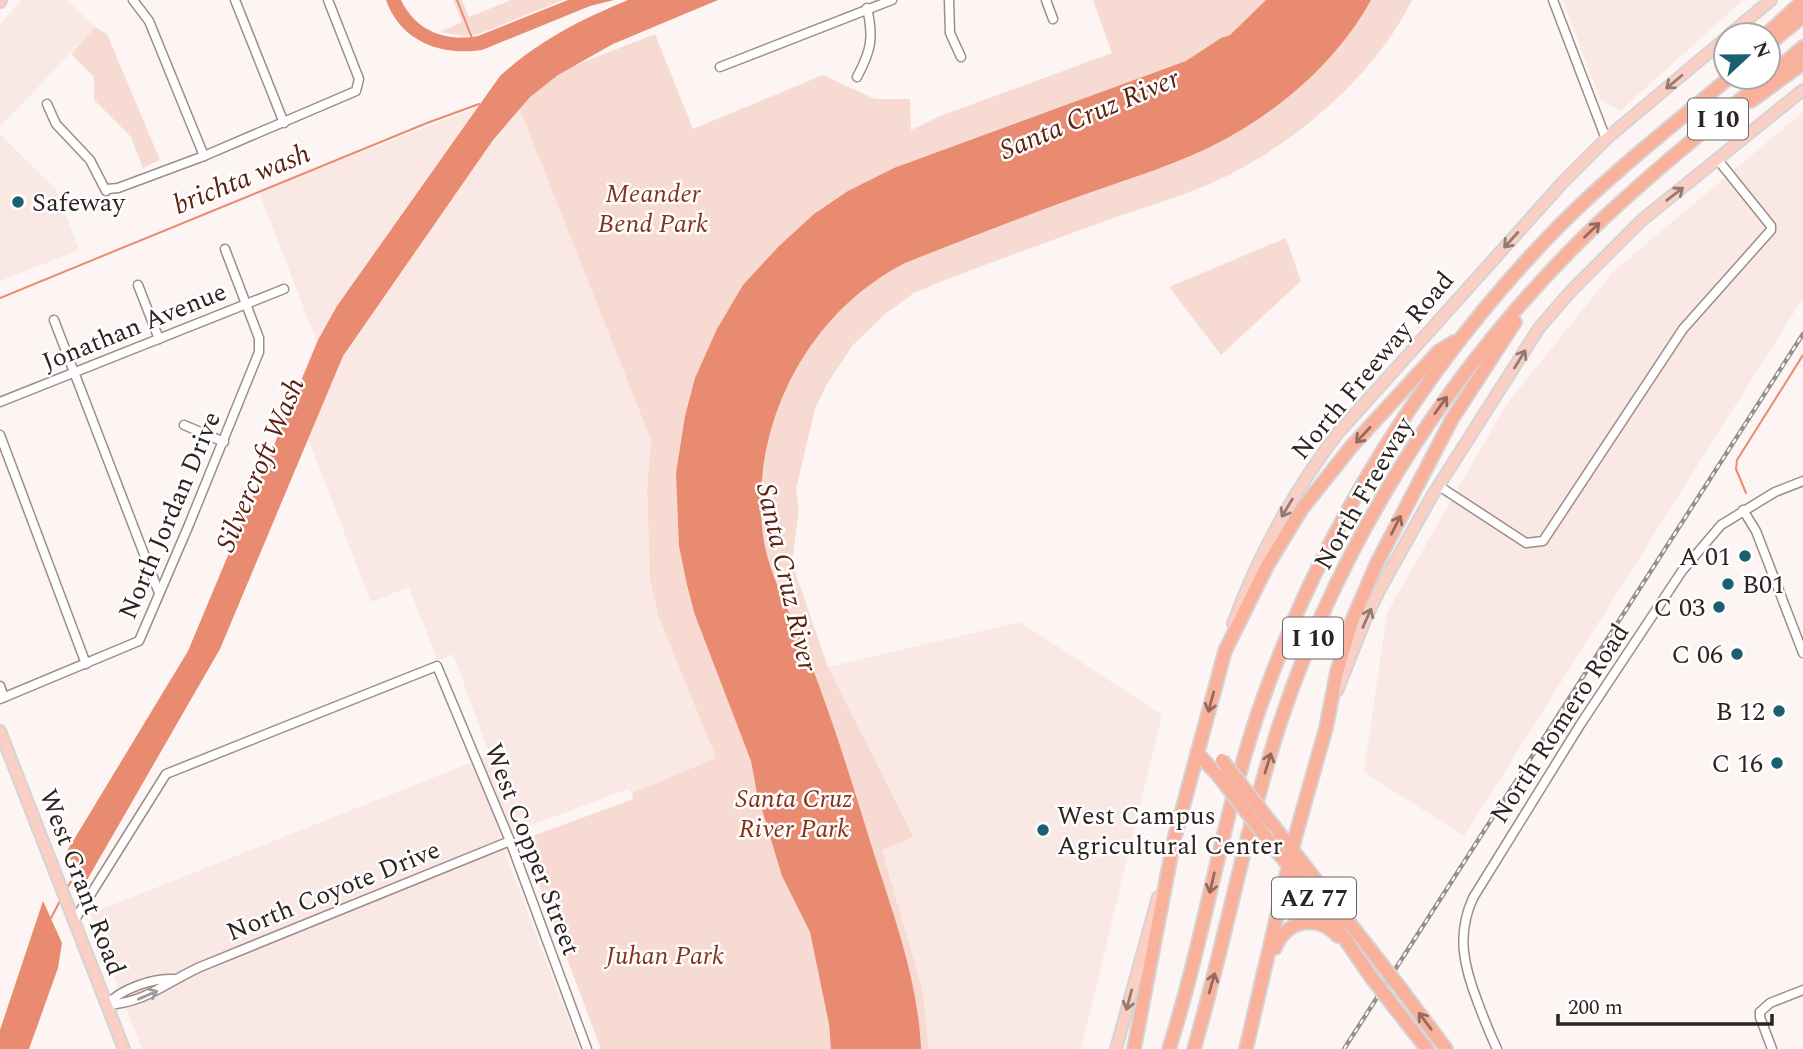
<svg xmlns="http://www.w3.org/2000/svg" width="1803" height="1049" font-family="Spectral,serif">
  <rect width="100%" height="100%" fill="#fdf5f3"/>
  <g fill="#f9e8e3">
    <path d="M22,0h46l27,27 -95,100v-103z"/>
    <path d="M1563,0h180l-123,111 -20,-12z"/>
    <path d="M512,90l139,350 -4,49 3,91 8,35 58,143 -84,35 -4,-4 -129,48 81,212h-438l-52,-135 400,-159 -37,-101 -15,7 -29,-74 -38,15 -76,-198 25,-54 -61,-158 211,-82z"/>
    <path d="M1803,112v186l-339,538 -100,-64 23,-159 119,-208 107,-133z"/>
    <path d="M0,135l55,53 24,62 -79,31z"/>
    <path d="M1020,622l142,93 -81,334h-152l-7,-61 -40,-139 32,-13 -86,-169z"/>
  </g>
  <g fill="#f7dbd3">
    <path d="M453,0h9l7,17 42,-17h52l-84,34 -15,2 -24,-4 22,-10z"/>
    <path d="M1093,0h319c-35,73 -115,142 -187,177 -38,18 -80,30 -120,44 -52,19 -104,38 -155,57l-36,15 -30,22 -31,30 -26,39 -12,25 -19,80 3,21 -7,53 36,104 86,170 -32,13 40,138 7,61h-328l-79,-209 111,-41 -1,-6 84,-35 -58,-143 -8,-35 -3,-91 4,-49 -139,-350 143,-56 38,95 130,-54 52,24h35l1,31 29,-14 172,-63z"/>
    <path d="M95,27l12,7 53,126 -17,8 -12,-31 -37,-37v-23l-23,-23z"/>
    <path d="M1286,238l15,43 -80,74 -52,-68z"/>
  </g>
  <g fill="#e98b70">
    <path d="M386,0h15c15,31 44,42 77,36l90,-36h46l-24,6 -108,44c-41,6 -81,-8 -96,-50z"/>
    <path d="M628,0h90l-105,44 -55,31 -28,22 -37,43 -150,216 -123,293 -137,238 -16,-36 121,-200 130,-311 19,-34 163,-230c40,-36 78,-55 128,-76z"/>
    <path d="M1266,0h105c-36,65 -97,116 -163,148 -44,21 -93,35 -139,52 -55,20 -109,41 -164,63 -98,50 -156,163 -142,273 6,41 31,83 46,123 25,64 45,130 65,195 21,65 44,127 47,195h-90l-2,-25 -19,-92 -28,-56 -25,-83 -6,-32 -56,-146 -8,-30 -8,-39 -3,-73 9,-57 10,-38 22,-49 26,-44 35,-38 36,-33 34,-23 46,-23 292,-107 35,-23 9,-3z"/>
    <path d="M43,901l19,42 -4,25 -29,81h-29v-19z"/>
  </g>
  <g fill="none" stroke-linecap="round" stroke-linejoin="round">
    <g stroke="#e98b70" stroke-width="2">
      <path d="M457,0l15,38"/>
      <path d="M0,298l427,-175 52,-19"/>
      <path d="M1746,493l-10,-24 1,-9 66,-105"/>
      <path d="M66,890l11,-19"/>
      <path d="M51,918l9,-17"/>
    </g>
    <defs>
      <g id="minor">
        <path d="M133,0l16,21 55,135"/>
        <path d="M235,0l49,123"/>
        <path d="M949,0l1,33 11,24"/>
        <path d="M1046,0l7,19"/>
        <path d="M1553,0l53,139"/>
        <path d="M720,67l172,-67"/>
        <path d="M857,77c14,-26 17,-39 10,-69"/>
        <path d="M47,104l9,20 34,36 16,31"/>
        <path d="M107,189l11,-1 86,-32 152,-65 3,-12 -31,-79"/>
        <path d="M138,285l21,54"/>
        <path d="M54,320l105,273"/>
        <path d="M0,402l284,-113"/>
        <path d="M184,425l40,17"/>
        <path d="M0,435l86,229"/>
        <path d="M1439,486l87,57 17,-2 140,-212 88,-99v-4l-53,-66"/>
        <path d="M1743,510l13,21 47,122"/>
        <path d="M0,686l4,11"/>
        <path d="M0,699l139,-58 49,-114 71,-175v-14l-34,-89"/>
        <path d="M74,921l92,-147 271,-108 73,175 77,208"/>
        <path d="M173,979c-20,-1 -53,10 -66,26 40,-3 58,-22 93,-38l310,-126"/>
        <path d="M1760,1012l10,-9 33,-13"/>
        <path d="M1760,1012v5l12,32"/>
        <path d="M1497,1049c-7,-15 -13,-30 -19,-46 -14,-36 -22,-68 -5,-105l107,-173 102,-154 39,-46 54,-33 28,-11"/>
      </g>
      <g id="major">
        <path d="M0,2l1,-2"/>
        <path d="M1729,35l42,-35"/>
        <path d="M1233,624c25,-69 60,-132 105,-191l226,-252 42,-42 120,-101"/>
        <path d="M1337,691l29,-73 15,-31 51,-91 107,-168 32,-37 71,-71 161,-130"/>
        <path d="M0,731l124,318"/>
        <path d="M1116,1049l42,-152"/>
      </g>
      <g id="highway">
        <path d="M1766,35l37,-34"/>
        <path d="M1768,45l35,-29"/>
        <path d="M1768,77l35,-30"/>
        <path d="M1751,101l52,-38"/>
        <path d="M1197,753l21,22"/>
        <path d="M1272,824l108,138"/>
        <path d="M1268,840l64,80 39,57"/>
        <path d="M1275,948c11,-28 42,-35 63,-12"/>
        <path d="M1404,993l42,56"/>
        <path d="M1395,1008l32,41"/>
        <path d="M1134,1049l40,-209 51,-189 42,-85 34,-56 50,-63 88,-96 15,-9"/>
        <path d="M1169,1049c35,-110 52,-226 89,-336 62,-182 167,-350 302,-488 53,-53 113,-100 170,-148"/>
        <path d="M1194,1049c32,-110 52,-223 88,-332 59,-174 160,-336 289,-467 61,-62 130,-116 196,-173"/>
        <path d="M1246,1049l50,-215 30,-106 11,-56 15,-51 25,-58 75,-144 63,-97"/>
      </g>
    </defs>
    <use href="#minor" stroke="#9e8d87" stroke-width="11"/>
    <use href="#major" stroke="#d5d3d3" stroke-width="14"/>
    <use href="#highway" stroke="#d5d3d3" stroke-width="16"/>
    <use href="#minor" stroke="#fff" stroke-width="8"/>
    <use href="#major" stroke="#fbd0c4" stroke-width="10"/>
    <use href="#highway" stroke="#f9b19c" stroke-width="12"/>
    <defs>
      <path id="rail" d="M1344,1049l459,-715"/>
    </defs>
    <use href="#rail" stroke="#978f8d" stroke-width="4.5"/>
    <use href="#rail" stroke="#fff" stroke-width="2" stroke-dasharray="5" stroke-linecap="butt"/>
    <defs>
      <g id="highway-bridge">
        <path d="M1222,760l50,64"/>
        <path d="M1218,775l50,65"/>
        <path d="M1380,962l24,31"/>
        <path d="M1371,977l24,31"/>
      </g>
    </defs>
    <use href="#highway-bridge" stroke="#d5d3d3" stroke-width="16" stroke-linecap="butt"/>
    <use href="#highway-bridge" stroke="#f9b19c" stroke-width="12"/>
  </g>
  <defs><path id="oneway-shaft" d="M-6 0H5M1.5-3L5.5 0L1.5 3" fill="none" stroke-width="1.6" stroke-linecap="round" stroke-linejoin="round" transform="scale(1.75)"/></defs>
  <g stroke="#937a72">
    <use href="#oneway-shaft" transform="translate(1674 82) rotate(140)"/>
    <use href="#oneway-shaft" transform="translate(1675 194) rotate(-38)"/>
    <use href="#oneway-shaft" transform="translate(1511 240) rotate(132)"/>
    <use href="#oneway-shaft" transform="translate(1520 359) rotate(-58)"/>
    <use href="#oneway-shaft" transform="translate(1287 508) rotate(121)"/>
    <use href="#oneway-shaft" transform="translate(1367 618) rotate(-66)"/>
    <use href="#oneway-shaft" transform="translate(1129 1000) rotate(105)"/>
  </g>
  <g stroke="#926a5e">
    <use href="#oneway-shaft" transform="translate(1592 230) rotate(-44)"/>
    <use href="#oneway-shaft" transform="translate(1441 405) rotate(-54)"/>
    <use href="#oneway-shaft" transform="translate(1363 435) rotate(133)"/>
    <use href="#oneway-shaft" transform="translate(1396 525) rotate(-63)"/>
    <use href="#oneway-shaft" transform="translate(1211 702) rotate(105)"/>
    <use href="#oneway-shaft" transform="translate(1268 763) rotate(-73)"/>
    <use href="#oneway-shaft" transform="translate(1212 883) rotate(103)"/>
    <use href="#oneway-shaft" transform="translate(1212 983) rotate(-74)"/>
    <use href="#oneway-shaft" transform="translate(1425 1021) rotate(-127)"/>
  </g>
  <use stroke="#a09c9b" href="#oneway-shaft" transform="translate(148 995) rotate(-23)"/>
  <g fill="#1a6071" stroke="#fff" stroke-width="2.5">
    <circle cx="18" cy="202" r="7"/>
    <circle cx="1745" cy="556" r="7"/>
    <circle cx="1728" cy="584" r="7"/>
    <circle cx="1719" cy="607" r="7"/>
    <circle cx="1737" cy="654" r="7"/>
    <circle cx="1779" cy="711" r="7"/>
    <circle cx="1777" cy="763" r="7"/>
    <circle cx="1043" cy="830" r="7"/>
  </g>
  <g text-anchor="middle" stroke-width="5" stroke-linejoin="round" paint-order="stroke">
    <g fill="#fff" stroke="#6b6664" stroke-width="2">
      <rect x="1688" y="98.5" width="60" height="41" rx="5"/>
      <rect x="1283" y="617.5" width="60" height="41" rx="5"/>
      <rect x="1272" y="877.5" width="84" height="41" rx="5"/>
    </g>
    <g font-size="24" font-weight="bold" fill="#2b2421">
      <text x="1718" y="127">I 10</text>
      <text x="1313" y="646">I 10</text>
      <text x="1314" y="906">AZ 77</text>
    </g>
    <g font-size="26" font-style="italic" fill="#87331a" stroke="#fff">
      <text x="653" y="202">Meander<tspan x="653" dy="30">Bend Park</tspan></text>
      <text x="794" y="807">Santa Cruz<tspan x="794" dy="30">River Park</tspan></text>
      <text x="665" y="964">Juhan Park</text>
    </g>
    <g font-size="26" fill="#2b2421" stroke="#fff" text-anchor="end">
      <text x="32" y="211" text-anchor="start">Safeway</text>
      <text x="1731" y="565">A 01</text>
      <text x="1742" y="593" text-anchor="start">B01</text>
      <text x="1705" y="616">C 03</text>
      <text x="1723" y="663">C 06</text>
      <text x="1765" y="720">B 12</text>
      <text x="1763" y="772">C 16</text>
      <text x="1057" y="824" text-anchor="start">West Campus<tspan x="1057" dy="30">Agricultural Center</tspan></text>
    </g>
    <g font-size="26" fill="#2b2421" stroke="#fff">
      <text transform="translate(134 326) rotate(-22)" y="9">Jonathan Avenue</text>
      <text transform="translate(1372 365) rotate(-50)" y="9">North Freeway Road</text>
      <text transform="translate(1363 493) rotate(-60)" y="9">North Freeway</text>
      <text transform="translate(169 515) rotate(-67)" y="9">North Jordan Drive</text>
      <text transform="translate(1559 723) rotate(-57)" y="9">North Romero Road</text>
      <text transform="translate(533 849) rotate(69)" y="9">West Copper Street</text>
      <text transform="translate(83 882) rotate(69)" y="9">West Grant Road</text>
      <text transform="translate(333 890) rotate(-22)" y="9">North Coyote Drive</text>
    </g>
    <g font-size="28" font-style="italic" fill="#5c210f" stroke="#fff">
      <text transform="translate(1089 113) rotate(-23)" y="10">Santa Cruz River</text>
      <text transform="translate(241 178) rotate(-22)" y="10">brichta wash</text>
      <text transform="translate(259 464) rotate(-67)" y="10">Silvercroft Wash</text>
      <text transform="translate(788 577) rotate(77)" y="10">Santa Cruz River</text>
    </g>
  </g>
  <g transform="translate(1747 56) rotate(68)"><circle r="33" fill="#ffffff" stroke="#aaa7a6" stroke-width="2"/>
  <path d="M0-5L12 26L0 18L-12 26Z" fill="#1a6071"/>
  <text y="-10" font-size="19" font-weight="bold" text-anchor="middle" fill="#2b2421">N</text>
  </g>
  <path d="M1558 1014v10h214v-10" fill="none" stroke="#2b2421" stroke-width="3.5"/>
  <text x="1568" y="1014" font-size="21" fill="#2b2421" stroke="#ffffff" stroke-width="5" paint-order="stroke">200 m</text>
</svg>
